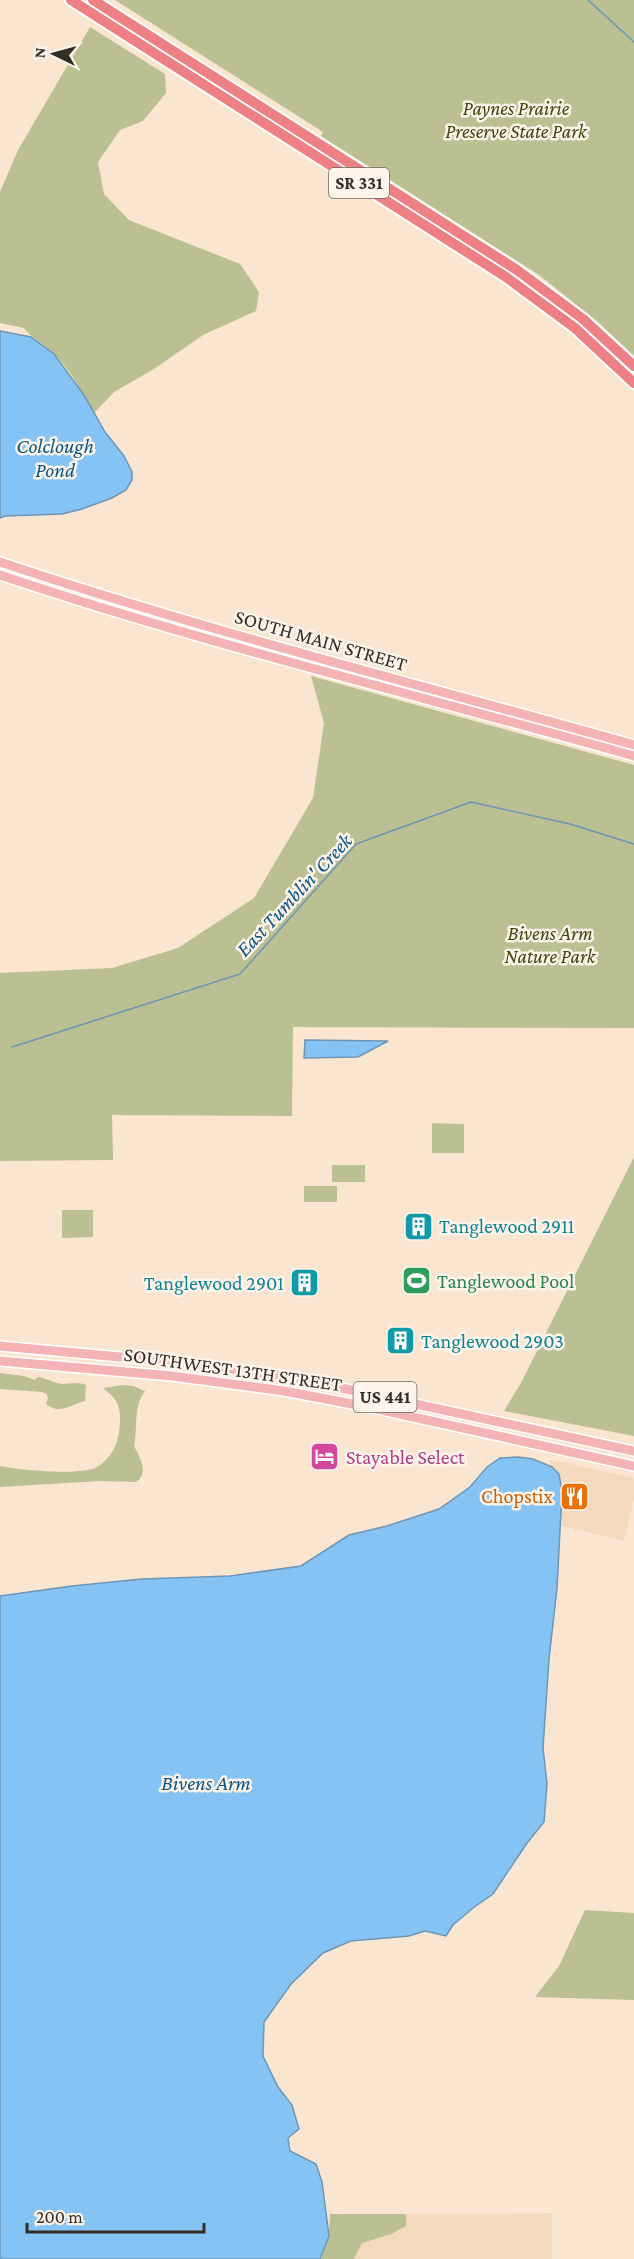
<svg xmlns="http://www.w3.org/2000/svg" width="634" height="2259" font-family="'Crimson Pro',serif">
  <rect width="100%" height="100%" fill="#fae5d0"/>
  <g fill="#f3dabe">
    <path d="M551,1460l83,18v22l-10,41 -75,-18z"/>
    <path d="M552,2213v46h-231l8,-23 1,-22z"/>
  </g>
  <g fill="#bac091">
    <path d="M115,0h519v356l-36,-34 -59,-47 -218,-139 2,-4z"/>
    <path d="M90,27l75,47 1,19 -23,28 -23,9 -22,32 6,32 25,26 111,44 19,28 -3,19 -53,24 -49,34 -40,23 -20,21c-11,-20 -24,-44 -41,-60 -10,-10 -21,-14 -29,-25l-24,-5v-131l18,-42z"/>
    <path d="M311,676l323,89v263l-341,-1 -1,89 -180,-1 1,45 -113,1v-188l112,-5 66,-20 76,-50 59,-100 11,-75z"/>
    <path d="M432,1123l32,1v29h-32z"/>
    <path d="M634,1157v279l-130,-25 18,-30z"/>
    <rect x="332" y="1165" width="33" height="17"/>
    <rect x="304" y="1186" width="33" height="16"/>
    <path d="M62,1210h31v27l-31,1z"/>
    <path d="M0,1373l24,3 11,4 3,-3c8,1 16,6 24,7 9,0 16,-2 24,1l-1,16c-14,4 -27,14 -39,3l2,-5 -1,-5 -5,-2 -42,-3z"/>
    <path d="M123,1385l10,1 12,5c-12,15 -7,37 -11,55 5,10 16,27 2,36l-36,-1 -100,6v-21c19,4 81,10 97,1 11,-6 19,-19 21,-30 3,-13 4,-31 -5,-40 -3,-4 -7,-6 -10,-9z"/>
    <path d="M585,1910l49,3v87l-99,-3 24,-31z"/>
    <path d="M330,2214h76v12l-15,8 -29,9 -8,16h-33l8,-23z"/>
  </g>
  <g fill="#85c3f5" stroke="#6d96b6" stroke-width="1.5">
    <path d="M0,331l31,6 23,17 30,41 21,37 19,24 8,16v8l-6,10 -14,8 -30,11 -20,5 -57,2 -5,2z"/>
    <path d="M305,1040l83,1 -30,16 -54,1z"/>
    <path d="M518,1457l15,2 19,8 7,7 3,18 -5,96 -8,71 -6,89 4,36 -3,38 -17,21 -34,51 -20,14 -20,17 -7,11 -21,-5 -16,5 -58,5 -28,12 -32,31 -27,38 -1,34 15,31 14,18 7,24 -11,9 2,13 26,13 6,18 7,54 -9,23h-320v-663l72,-10 70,-7 88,-3 71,-10 48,-31 38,-9 52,-17 31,-22 17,-20 13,-9z"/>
  </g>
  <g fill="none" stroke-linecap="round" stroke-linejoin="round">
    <g stroke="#6d96b6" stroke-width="1.5">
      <path d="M588,0l46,42"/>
      <path d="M12,1047l228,-73 116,-130 115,-42 99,22 64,20"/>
    </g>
    <defs>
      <g id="major">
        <path d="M0,562c209,70 422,123 634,183"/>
        <path d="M0,575c208,70 423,121 634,181"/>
        <path d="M0,1346l175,16 111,14 348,75"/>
        <path d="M0,1361l172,15 112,15 84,16 266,59"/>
      </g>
      <g id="highway">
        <path d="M71,0l435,277 69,51 59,55"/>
        <path d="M93,0l424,270 66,49 51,47"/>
      </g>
    </defs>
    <use href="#major" stroke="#fff" stroke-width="12"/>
    <use href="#highway" stroke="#fff" stroke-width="14"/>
    <use href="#major" stroke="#f4b3b5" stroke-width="9"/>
    <use href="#highway" stroke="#ed8084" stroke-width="10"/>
  </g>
  <defs>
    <symbol id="building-square" viewBox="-11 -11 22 22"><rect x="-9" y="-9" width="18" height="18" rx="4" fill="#0f9aa8" stroke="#fdf5ec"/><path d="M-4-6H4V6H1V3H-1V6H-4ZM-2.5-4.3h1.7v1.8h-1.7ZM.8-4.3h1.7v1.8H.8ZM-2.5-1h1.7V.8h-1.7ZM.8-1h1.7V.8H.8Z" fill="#fff"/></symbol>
    <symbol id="stadium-square" viewBox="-11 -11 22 22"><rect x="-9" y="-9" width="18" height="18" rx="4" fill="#2e9e5b" stroke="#fdf5ec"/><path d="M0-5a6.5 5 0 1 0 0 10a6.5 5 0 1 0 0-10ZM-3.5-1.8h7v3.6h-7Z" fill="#fff"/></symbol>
    <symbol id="hotel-square" viewBox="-11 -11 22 22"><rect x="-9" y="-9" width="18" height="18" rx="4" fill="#d1479c" stroke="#fdf5ec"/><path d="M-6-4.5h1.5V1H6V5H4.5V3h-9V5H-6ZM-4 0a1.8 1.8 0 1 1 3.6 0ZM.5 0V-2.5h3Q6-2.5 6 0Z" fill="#fff"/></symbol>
    <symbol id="restaurant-square" viewBox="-11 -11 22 22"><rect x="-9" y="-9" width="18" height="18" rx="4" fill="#e8710a" stroke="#fdf5ec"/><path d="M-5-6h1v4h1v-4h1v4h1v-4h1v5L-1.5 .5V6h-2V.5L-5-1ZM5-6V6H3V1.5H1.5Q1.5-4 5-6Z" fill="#fff"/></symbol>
  </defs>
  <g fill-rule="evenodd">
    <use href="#building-square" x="402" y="1210" width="33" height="33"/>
    <use href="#stadium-square" x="400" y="1264" width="33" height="33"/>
    <use href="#building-square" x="288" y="1266" width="33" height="33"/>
    <use href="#building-square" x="384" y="1324" width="33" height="33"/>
    <use href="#hotel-square" x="308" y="1440" width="33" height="33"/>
    <use href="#restaurant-square" x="558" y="1480" width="33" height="33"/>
  </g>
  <g text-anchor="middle" stroke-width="5" stroke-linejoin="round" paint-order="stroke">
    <g fill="#fdf5ec" stroke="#706960" stroke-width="1.5">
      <rect x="329" y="168" width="60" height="30" rx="4.5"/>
      <rect x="353.5" y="1382" width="63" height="30" rx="4.5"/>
    </g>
    <g font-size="18" font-weight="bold" fill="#342d24">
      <text x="359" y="189">SR 331</text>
      <text x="385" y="1403">US 441</text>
    </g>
    <g font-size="20" font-style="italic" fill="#41450d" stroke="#fdf5ec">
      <text x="516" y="115">Paynes Prairie<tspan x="516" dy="23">Preserve State Park</tspan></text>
      <text x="550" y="940">Bivens Arm<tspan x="550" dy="23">Nature Park</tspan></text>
    </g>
    <g font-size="20" fill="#342d24" stroke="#fdf5ec">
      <text transform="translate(321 640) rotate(16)" y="7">SOUTH MAIN STREET</text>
      <text transform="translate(233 1369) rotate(8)" y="7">SOUTHWEST 13TH STREET</text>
    </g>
    <g font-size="20" fill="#0d838f" stroke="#fdf5ec" text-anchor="start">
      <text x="439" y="1233">Tanglewood 2911</text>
      <text x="284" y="1290" text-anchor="end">Tanglewood 2901</text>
      <text x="421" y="1348">Tanglewood 2903</text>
    </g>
    <g font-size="20" fill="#27864d" stroke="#fdf5ec" text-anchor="start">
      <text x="437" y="1288">Tanglewood Pool</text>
    </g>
    <g font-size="20" fill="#b23c85" stroke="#fdf5ec" text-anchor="start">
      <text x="346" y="1464">Stayable Select</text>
    </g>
    <g font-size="20" fill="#c56008" stroke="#fdf5ec" text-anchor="end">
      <text x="553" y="1503">Chopstix</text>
    </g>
    <g font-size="21" font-style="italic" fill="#0a5583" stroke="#fdf5ec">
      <text x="55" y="453">Colclough<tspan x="55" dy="24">Pond</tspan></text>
      <text transform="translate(294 895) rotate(-47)" y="7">East Tumblin' Creek</text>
      <text x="206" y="1790">Bivens Arm</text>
    </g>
  </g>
  <g transform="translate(54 54) rotate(275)" stroke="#fdf5ec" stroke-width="4.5" paint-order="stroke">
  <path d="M0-4.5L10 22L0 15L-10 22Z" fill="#342d24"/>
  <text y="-9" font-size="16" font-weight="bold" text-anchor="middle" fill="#342d24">N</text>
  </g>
  <path d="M27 2223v9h177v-9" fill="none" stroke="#342d24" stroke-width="3"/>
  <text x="36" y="2223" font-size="18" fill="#342d24" stroke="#fdf5ec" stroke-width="4.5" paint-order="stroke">200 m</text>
</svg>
